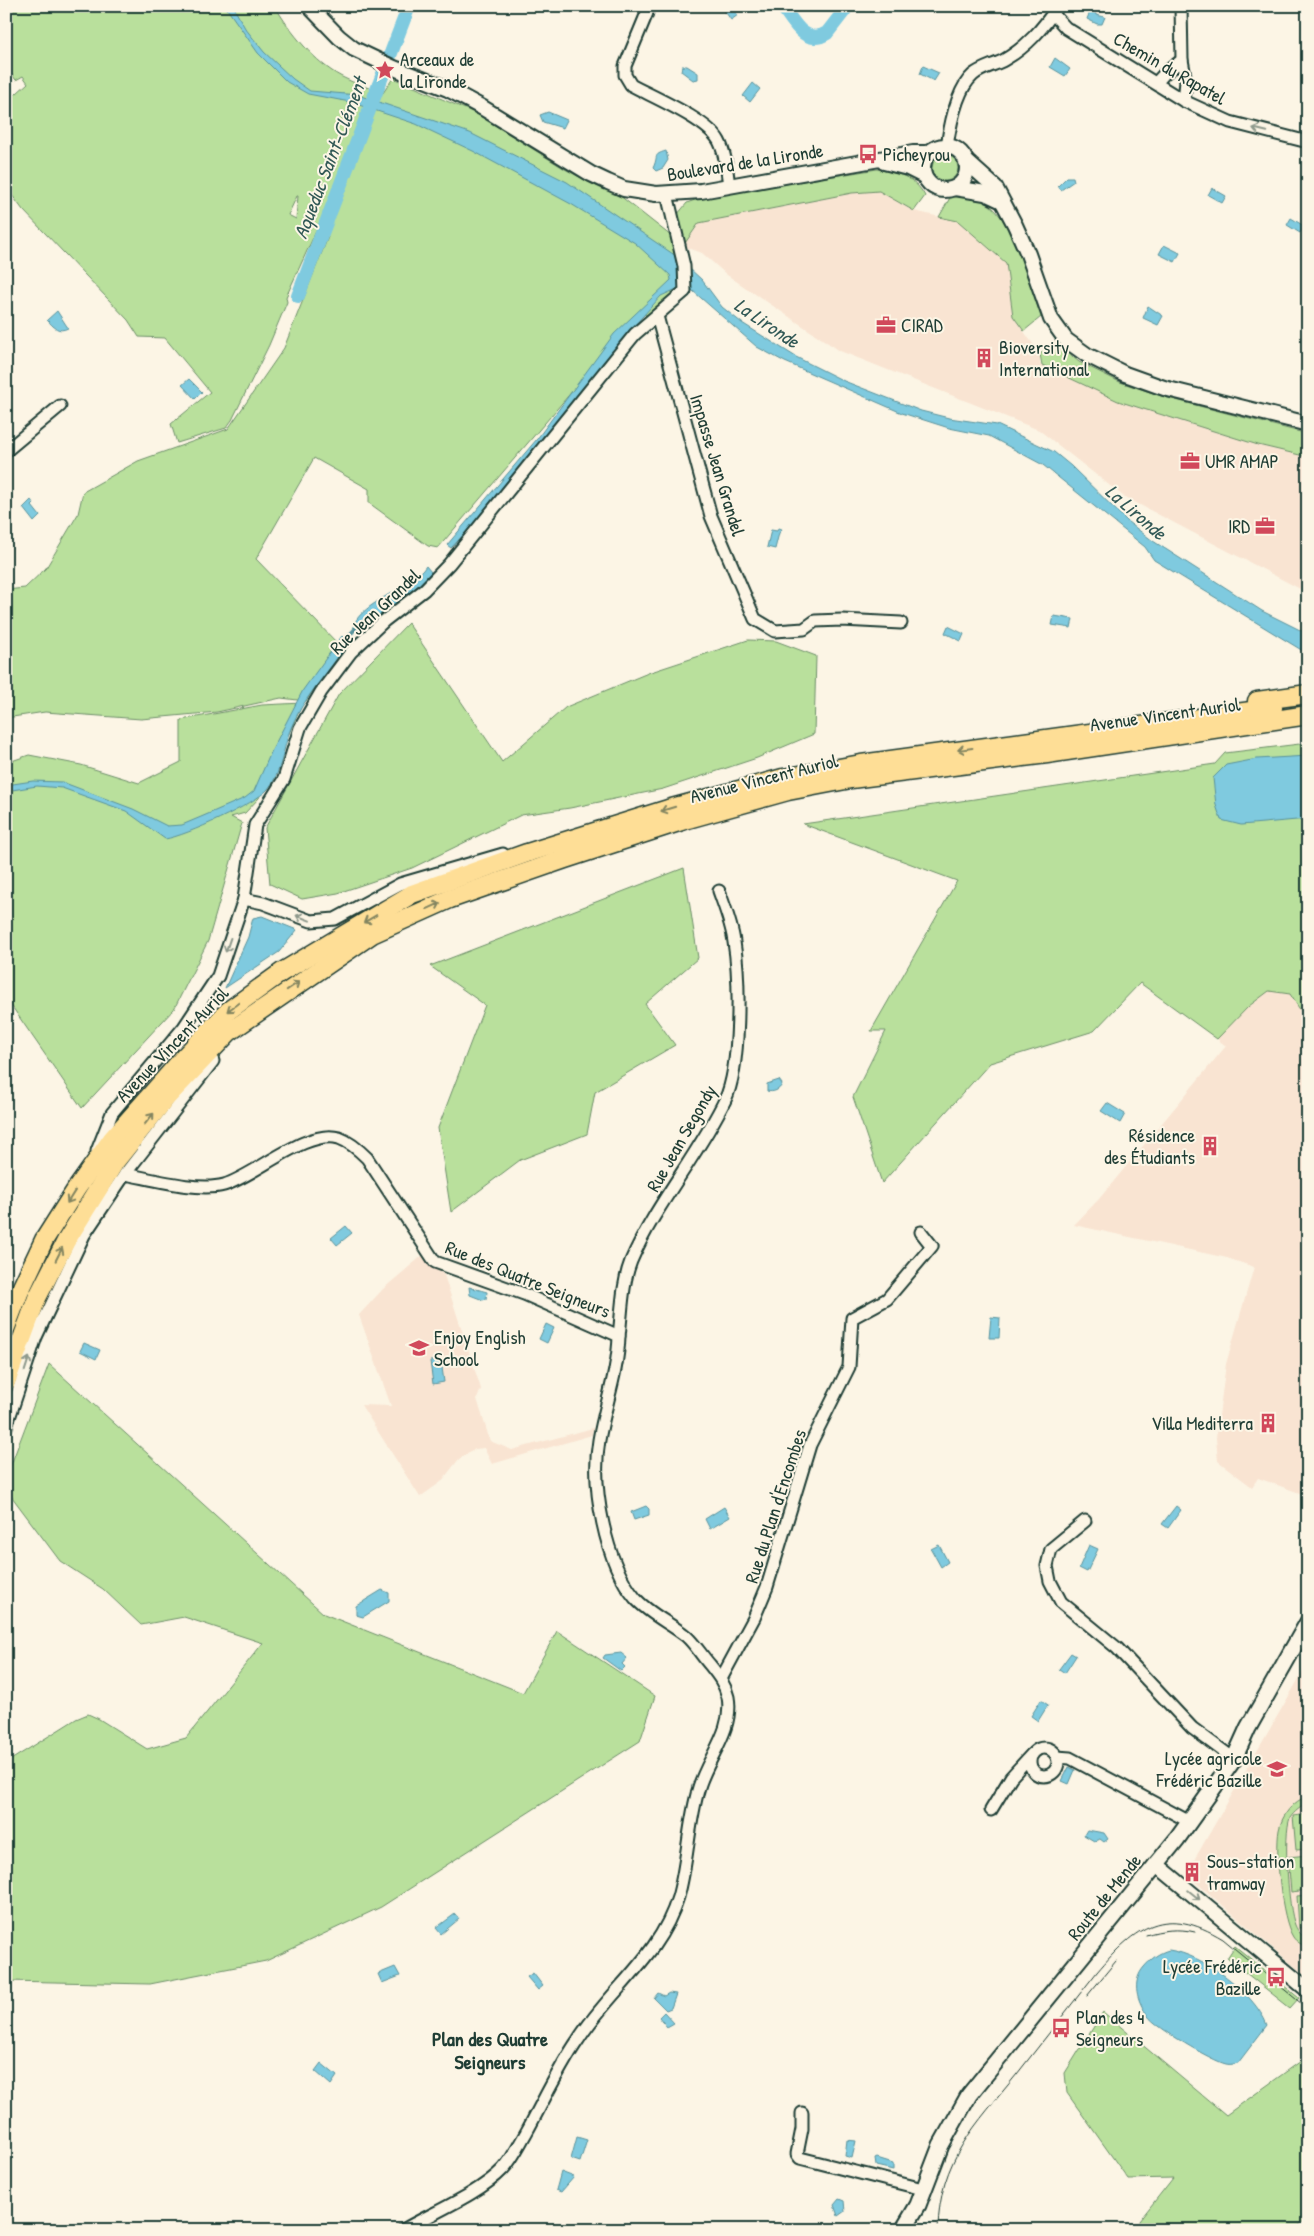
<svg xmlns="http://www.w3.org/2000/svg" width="1314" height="2236" font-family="'Patrick Hand',sans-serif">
  <rect width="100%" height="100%" fill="#fcf5e5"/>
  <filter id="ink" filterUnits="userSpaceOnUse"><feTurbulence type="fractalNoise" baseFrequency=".02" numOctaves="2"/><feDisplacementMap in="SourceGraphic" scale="10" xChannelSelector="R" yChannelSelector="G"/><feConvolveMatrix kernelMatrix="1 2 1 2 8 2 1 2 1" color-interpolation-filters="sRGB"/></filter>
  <g filter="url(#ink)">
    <g fill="#f9e4d2">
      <path d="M879,191l35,20 44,10 48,42 7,53 27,38v10l78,37 140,44 50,12v136l-185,-97 -84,-66 -199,-79 -113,-76 -25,-22 -19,-7 16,-23 153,-30z"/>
      <path d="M1269,991l21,3 18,28v474l-50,-18 -6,9 -34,-26 -2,-23 10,-74 28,-97 -27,-9 -153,-33 25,-26 127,-153 -9,-7 32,-33z"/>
      <path d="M423,1255l21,20 37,114 -4,10 13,42 22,9 81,-22 -1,7 -100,29 -8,-16 -9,1 -16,10 -18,23 -21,15 -59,-92 30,1 -32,-91 24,-26z"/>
      <path d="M1308,1663v315l-122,-104z"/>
    </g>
    <g fill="#b9e09c" stroke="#6c8e68" fill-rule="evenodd">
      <path d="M6,6h269c15,26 40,57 67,71 13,7 28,11 41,16l10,-15 84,36 88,55 27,15 27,11 52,41 6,15 3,38 -29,27 -9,-2 -56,61 -148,173 -10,-2 -59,-43v-14l-55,-31 -58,101 83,86 -20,36 -13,20 -25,-3 -64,14 -76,7 -96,-7 -39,6v-128l19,-2 21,-20 32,-54 5,-22 55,-31 90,-32 56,-81 44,-111 -12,-6 -30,66 1,5 -18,43 -37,75 -6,8 -49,15 -6,-19 39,-32 -45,-54 -26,-1 -11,-17 -105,-110 -17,-23v-84l22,-20 -5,-7 -7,4 -10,-13zM297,196h1l-2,23 -8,-4z"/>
      <circle cx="945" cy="168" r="13"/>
      <path d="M877,169c22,5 36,6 48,27l-11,15 -35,-20 -27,2 -153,30 -16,23 -6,-31 10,-12 13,-5z"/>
      <path d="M951,196c8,0 19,-1 27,2 36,14 52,86 63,119l-17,14 -11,-15 -7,-53 -48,-42 -19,-4z"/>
      <path d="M1055,342l24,20 41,20 48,16 140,36v23l-50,-12 -140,-44 -76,-36 -2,-11z"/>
      <path d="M408,623l94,139 64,-55 82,-34 100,-33 28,1 40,15 -2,78 -57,24 -94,31 -93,19 -49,7 -109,53 -74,25 -36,6 -32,-15 -5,-56 74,-134z"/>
      <path d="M303,703l-44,95 -14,15 -14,4 11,6 -34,118 -34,68 -92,99 -76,-110v-235l23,-8 52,10 58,18 42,-21v-42l81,-15z"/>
      <path d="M1308,743v279l-18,-28 -21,-3 -20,15 -32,33 -77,-56 -46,48 -104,32 -108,120 -29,-86 33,-66h-15l86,-150 -154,-57 412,-60 10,-11z"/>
      <path d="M684,868l14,90 -53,46 30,41 -80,47 -8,42 -67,26 -69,52 -13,-84 47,-123 -55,-39z"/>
      <path d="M49,1364l275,250 199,79 34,-62 98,65 -15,45 -259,166 -115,54 -116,23 -144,-3v-218l70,-44 12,-5 11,5 48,30 39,-11 77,-95 -79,-26 -43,8 -38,-36 -43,-28 -54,-72v-11z"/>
      <path d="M1308,1796v8c-7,2 -14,8 -18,14 -7,17 -2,90 5,107 3,7 7,11 13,14v9c-5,-3 -12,-6 -15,-11 -12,-19 -18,-85 -14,-107 3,-15 14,-29 29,-34z"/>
      <path d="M1308,1814v35l-12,1 -3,-34z"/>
      <path d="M1308,1855v35l-17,2 -3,-35z"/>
      <path d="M1308,1895v32l-9,1 -2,-32z"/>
      <path d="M1235,1946l64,52 -9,10 -63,-50z"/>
      <path d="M1103,2012l123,103 82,-59v161l-14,13h-155v-9l34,-43 -45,1 -61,-86 -2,-20z"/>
    </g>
    <g fill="#7fcadf" stroke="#59929b">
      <path d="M225,6h13l-3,4 10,18 19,24 29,27 17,12 48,4 112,38 97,49 109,74 26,24 20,27 20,16 54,34 48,24 77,30 28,7 48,7 57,27 17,14 57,56 25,19 109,70 46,23v20l-154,-94 -9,-13 -102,-82 -54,-29 -40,-8 -47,-15 -117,-51 -28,-15 -64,-56 -13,-7 -1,4 -18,8 -27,30 -165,203 -18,19 -4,-3 90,-106 77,-105 57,-54 -1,-5 -35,-32 -64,-39 -98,-53 -57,-27 -66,-22 -42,-8 -21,-12 -29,-29z"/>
      <path d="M730,6l8,9 -7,5 -9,-13z"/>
      <path d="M1091,9l4,2 1,4 9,2 -3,7h-5l-10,-5z"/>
      <path d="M1055,58l15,11 -5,7 -15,-9z"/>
      <path d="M682,66h5l11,7v6l-5,1 -12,-9z"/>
      <path d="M923,66l16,7 -5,8 -14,-7z"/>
      <path d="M753,83l7,6 -10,13 -7,-6z"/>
      <path d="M548,112l19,8 -4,8 -20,-6 -3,-7z"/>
      <path d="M666,151l2,9 -5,8 -7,3 -3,-3c6,-12 -1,-13 13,-17z"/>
      <path d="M1067,177h6l1,4 -13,9 -3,-4z"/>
      <path d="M1212,188l14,8 -4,7 -14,-8z"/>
      <path d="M1291,218l13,8 -4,7 -13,-8z"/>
      <path d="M1164,245l16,8 -5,9 -16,-8z"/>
      <path d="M1148,306l15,10 -5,9 -15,-7z"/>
      <path d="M57,311l11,17c-10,5 -14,-1 -21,-8z"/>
      <path d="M189,379l13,13 -7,7 -13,-14z"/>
      <path d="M31,500l3,4 -2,2 8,10 -6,6 -11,-14z"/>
      <path d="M778,528l4,1 -3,4 -4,16 -8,-2 4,-17 6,1z"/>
      <path d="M426,566l5,6c-21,25 -49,39 -72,61l-6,-6c5,-20 47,-37 63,-49 4,-4 7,-8 10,-12z"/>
      <path d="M1054,616l19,3 -2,9 -19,-3z"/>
      <path d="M948,626l16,8 -3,7 -16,-8z"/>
      <path d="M342,636l7,7c-9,10 -15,20 -23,30 -13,17 -27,35 -35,55 -8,18 -9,45 -23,61 -13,15 -82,47 -103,50l-39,-28 -64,-23 -25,-2 -31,5v-6l27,-4 29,1 71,27 34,17 15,-1 19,-8 44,-19 9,-7 18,-41 31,-60z"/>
      <path d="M1308,756v63l-67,6 -20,-5 -5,-15 -3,-27 13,-13 31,-6z"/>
      <path d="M262,916l35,14 -18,22 -54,36 23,-51 5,-19z"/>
      <path d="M779,1080l3,4c-2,6 -9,9 -15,7v-7z"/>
      <path d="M1107,1103l18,11 -5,9 -19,-12z"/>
      <path d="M346,1226l6,7 -15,12 -6,-7z"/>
      <path d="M469,1287l18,5 -1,7 -3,1 -13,-5z"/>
      <path d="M991,1317l9,1 -1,20h-10z"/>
      <path d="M546,1324l8,4 -7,15 -8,-4z"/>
      <path d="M84,1343l16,7 -4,9 -16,-8z"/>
      <path d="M441,1360l3,22 -11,2 -3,-23z"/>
      <path d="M646,1506l3,3v6l-15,5 -3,-8z"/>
      <path d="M1176,1506l5,4 -13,18 -6,-4z"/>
      <path d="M724,1507l6,10 -20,12 -5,-10z"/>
      <path d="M939,1545l9,17 -7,5 -10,-18z"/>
      <path d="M1089,1545l9,4 -11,23 -8,-4z"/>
      <path d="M382,1590l7,3v8l-26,16 -7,-2v-9z"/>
      <path d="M621,1653l6,5 -5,6 3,3 -4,4 -18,-13 2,-3z"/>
      <path d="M1071,1653l5,3 -11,17 -6,-4z"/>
      <path d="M1041,1700l7,5 -10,16 -7,-5z"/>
      <path d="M1069,1767l6,3 -6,14 -7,-3z"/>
      <path d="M1087,1830l17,3 4,6 -4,3 -4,-3 -6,2 -10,-6z"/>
      <path d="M455,1914l4,5 -18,15 -5,-6z"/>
      <path d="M1169,1950c35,5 85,42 98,75l-29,38c-4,1 -8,2 -12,1 -14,-3 -71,-37 -78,-48 -11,-15 -17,-34 -4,-49 7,-8 14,-14 25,-17z"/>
      <path d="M395,1967l5,9 -18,7 -4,-9z"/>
      <path d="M533,1973l10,13 -5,4 -11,-13z"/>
      <path d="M658,1993l6,3 5,-3 7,1 -5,14 -5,2 -12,-12z"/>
      <path d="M664,2012l10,11 -7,4 -8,-10z"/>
      <path d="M321,2063l16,13 -6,9 -16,-14z"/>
      <path d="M577,2137l10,3 -7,22 -9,-3z"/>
      <path d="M847,2140l9,1 -4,17 -7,-2z"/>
      <path d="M877,2158l16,5v7l-17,-4 -1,-7z"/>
      <path d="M561,2172l13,5 -13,15 -5,-2z"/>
      <path d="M839,2199l5,2 1,10 -7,5 -4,-11z"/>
    </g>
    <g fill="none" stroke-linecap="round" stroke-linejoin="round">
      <path stroke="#59929b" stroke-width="4" d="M342,643l16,-17"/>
      <g stroke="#7fcadf" stroke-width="14">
        <path d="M782,6c11,15 23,41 45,27l21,-27"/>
        <path d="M298,296l111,-290"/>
      </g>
      <defs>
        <g id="minor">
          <path d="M1181,6l1,54 4,21 -2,20"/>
          <path d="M647,13l-22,53v9l6,10c22,12 77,35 88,56 7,13 8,31 10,45"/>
          <path d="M1053,14l13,14 118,73 46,21 78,20"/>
          <path d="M1156,83l9,-10 17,-13"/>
          <path d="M947,146c3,-20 10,-57 26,-71 8,-7 22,-10 31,-15 23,-13 39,-32 54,-54"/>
          <path d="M657,316l54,200 44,103 20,12 29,-2 11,-8 27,-1 59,3"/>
          <path d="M6,451l54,-45"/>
          <path d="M244,899l19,4 48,18 24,-2 65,-35 103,-30"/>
          <path d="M97,1151l15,-38 72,-86 34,-51 26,-77 11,-74 29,-46 16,-51 21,-36 30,-40 33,-31 40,-31 25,-26 186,-230 50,-43 -1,-25 -17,-72"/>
          <path d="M125,1174c27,5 73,18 99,11 31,-9 83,-57 115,-47 11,4 19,11 28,20l68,104 89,32 95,42c-1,36 -14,69 -20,104 -8,46 6,122 36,158 14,16 35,25 51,38 9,8 16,20 24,29 8,10 15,19 18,32 6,33 -20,60 -29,90 -11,36 -11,75 -21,110 -18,60 -68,92 -100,143 -20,29 -35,62 -52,93 -7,12 -13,25 -23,36 -24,25 -69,43 -100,61"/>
          <path d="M619,1336c3,-25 3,-52 12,-75 24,-56 68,-107 94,-161 16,-33 15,-121 9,-158 -2,-17 -9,-34 -15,-51"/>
          <path d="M6,1427l30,-90 48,-102 41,-61 88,-113"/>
          <path d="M1085,1521l-34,28 -4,17 3,15 11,21 56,46 75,80 42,31"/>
          <path d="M721,1679l33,-61 13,-31 43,-142 39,-78 3,-49 35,-19 45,-53 -11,-14"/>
          <circle cx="1044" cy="1762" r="14"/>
          <path d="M1057,1757l13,1 120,64"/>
          <path d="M991,1810l20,-33 21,-23"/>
          <path d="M802,2113v16l-5,25 3,4 123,31"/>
        </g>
        <g id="tertiary">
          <path d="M309,6l30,31 15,12 40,19 54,21 35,19 108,66 17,8 16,7 32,5 45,-3 212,-38h16"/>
          <circle cx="945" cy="168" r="22"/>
          <path d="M966,161l29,26 20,38 13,29 23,65 15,21 21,15 38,19 39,14 144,36"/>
          <path d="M884,162l24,6 16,8"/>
          <path d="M955,188l30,5 15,7"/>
          <path d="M1156,1864l152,126"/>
        </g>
        <path id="secondary" d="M903,2230l15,-25 23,-60 28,-50 208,-256 57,-80 14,-31 60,-106"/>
        <g id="primary">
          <path d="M1257,701l51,-7"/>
          <path d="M6,1327l13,-34 25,-53 33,-52 35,-49 73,-83 43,-45 54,-39 130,-78 115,-41 141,-44 115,-31 78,-14 412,-56"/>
          <path d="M6,1382l31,-84 29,-57 49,-79 52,-65 62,-65 143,-98 78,-35 115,-40 123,-40 100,-28 63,-12 196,-25 261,-39"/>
        </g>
      </defs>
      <use href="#minor" stroke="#1f3d34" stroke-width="15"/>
      <use href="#tertiary" stroke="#1f3d34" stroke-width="18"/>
      <use href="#secondary" stroke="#1f3d34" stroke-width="19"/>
      <use href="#primary" stroke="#1f3d34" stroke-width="21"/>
      <use href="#minor" stroke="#fcf5e5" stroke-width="11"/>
      <use href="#tertiary" stroke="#fcf5e5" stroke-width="14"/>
      <use href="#secondary" stroke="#fcf5e5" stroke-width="15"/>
      <use href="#primary" stroke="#fede96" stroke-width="18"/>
      <g stroke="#1f3d34" stroke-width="1">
        <path d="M1146,1935c15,-5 33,-7 49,-3"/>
        <path d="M1087,1996l29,-35"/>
        <path d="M938,2230c1,-71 38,-105 79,-156 27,-34 53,-68 80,-102 39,-46 68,-68 126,-33l85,70"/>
      </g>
    </g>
    <defs><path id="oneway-shaft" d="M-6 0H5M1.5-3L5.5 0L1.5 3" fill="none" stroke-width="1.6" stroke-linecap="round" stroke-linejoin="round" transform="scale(1.25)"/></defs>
    <g stroke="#8e998c">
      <use href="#oneway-shaft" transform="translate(1260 130) rotate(-166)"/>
      <use href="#oneway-shaft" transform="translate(303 918) rotate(-159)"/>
      <use href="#oneway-shaft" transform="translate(228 945) rotate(109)"/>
      <use href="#oneway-shaft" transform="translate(27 1364) rotate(-72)"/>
      <use href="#oneway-shaft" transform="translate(1194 1895) rotate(39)"/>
    </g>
    <g stroke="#838560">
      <use href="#oneway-shaft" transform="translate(965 749) rotate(172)"/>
      <use href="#oneway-shaft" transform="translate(668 809) rotate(163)"/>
      <use href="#oneway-shaft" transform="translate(434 906) rotate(-24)"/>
      <use href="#oneway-shaft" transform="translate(370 919) rotate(149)"/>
      <use href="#oneway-shaft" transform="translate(293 986) rotate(-34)"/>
      <use href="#oneway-shaft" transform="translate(233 1007) rotate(143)"/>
      <use href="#oneway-shaft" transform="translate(149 1119) rotate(-51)"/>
      <use href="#oneway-shaft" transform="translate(71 1197) rotate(122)"/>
      <use href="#oneway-shaft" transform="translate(59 1254) rotate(-63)"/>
    </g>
  </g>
  <defs>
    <symbol id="sight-bare" viewBox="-9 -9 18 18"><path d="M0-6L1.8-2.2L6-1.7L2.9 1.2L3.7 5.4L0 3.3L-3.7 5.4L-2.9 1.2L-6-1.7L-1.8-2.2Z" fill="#d1495b" stroke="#fcf5e5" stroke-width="2.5" paint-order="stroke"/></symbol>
    <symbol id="bus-bare" viewBox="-9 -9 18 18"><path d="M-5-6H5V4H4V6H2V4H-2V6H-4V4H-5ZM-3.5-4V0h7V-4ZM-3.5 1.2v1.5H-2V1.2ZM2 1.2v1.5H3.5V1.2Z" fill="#d1495b" stroke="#fcf5e5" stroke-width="2.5" paint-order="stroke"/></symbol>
    <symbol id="office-bare" viewBox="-9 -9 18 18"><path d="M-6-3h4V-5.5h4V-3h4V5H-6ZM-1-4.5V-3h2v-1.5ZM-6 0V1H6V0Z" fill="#d1495b" stroke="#fcf5e5" stroke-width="2.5" paint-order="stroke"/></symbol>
    <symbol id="building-bare" viewBox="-9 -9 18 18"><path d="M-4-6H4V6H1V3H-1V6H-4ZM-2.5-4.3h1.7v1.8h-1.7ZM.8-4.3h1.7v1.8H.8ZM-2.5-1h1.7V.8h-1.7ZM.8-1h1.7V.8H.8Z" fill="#d1495b" stroke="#fcf5e5" stroke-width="2.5" paint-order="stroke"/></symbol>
    <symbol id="school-bare" viewBox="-9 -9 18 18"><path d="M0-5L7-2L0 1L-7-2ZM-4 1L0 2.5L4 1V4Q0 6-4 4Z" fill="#d1495b" stroke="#fcf5e5" stroke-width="2.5" paint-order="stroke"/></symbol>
  </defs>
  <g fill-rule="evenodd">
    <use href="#sight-bare" x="371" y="56" width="28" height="28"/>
    <use href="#bus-bare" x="854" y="140" width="28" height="28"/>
    <use href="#office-bare" x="872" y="311" width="28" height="28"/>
    <use href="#building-bare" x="970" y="344" width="28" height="28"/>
    <use href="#office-bare" x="1176" y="447" width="28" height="28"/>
    <use href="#office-bare" x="1251" y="512" width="28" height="28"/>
    <use href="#building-bare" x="1196" y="1132" width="28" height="28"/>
    <use href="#school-bare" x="405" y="1334" width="28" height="28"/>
    <use href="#building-bare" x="1254" y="1409" width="28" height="28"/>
    <use href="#school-bare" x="1263" y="1755" width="28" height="28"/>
    <use href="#building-bare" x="1178" y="1858" width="28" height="28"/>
    <use href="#bus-bare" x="1262" y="1963" width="28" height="28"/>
    <use href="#bus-bare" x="1047" y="2014" width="28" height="28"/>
  </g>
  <g text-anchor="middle" stroke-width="4" stroke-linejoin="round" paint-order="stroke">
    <g font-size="19" fill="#1f3d34" stroke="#fcf5e5" text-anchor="start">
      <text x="400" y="66">Arceaux de<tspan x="400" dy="22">la Lironde</tspan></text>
      <text x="883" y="161">Picheyrou</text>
      <text x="901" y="332">CIRAD</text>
      <text x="999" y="354">Bioversity<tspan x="999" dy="22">International</tspan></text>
      <text x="1205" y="468">UMR AMAP</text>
      <text x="1250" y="533" text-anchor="end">IRD</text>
      <text x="1195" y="1142" text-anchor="end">Résidence<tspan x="1195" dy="22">des Étudiants</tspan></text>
      <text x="434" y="1344">Enjoy English<tspan x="434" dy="22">School</tspan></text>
      <text x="1253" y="1430" text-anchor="end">Villa Mediterra</text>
      <text x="1262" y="1765" text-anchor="end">Lycée agricole<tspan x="1262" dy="22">Frédéric Bazille</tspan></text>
      <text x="1207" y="1868">Sous-station<tspan x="1207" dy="22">tramway</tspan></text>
      <text x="1261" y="1973" text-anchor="end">Lycée Frédéric<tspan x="1261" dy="22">Bazille</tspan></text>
      <text x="1076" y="2024">Plan des 4<tspan x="1076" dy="22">Seigneurs</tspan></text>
    </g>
    <g font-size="19" fill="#1f3d34" stroke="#fcf5e5">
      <text transform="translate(1170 68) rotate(30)" y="7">Chemin du Rapatel</text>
      <text transform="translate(745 162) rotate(-9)" y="7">Boulevard de la Lironde</text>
      <text transform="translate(718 465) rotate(73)" y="7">Impasse Jean Grandel</text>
      <text transform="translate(375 611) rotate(-43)" y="7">Rue Jean Grandel</text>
      <text transform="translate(1165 714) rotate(-8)" y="7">Avenue Vincent Auriol</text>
      <text transform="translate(764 778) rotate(-14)" y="7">Avenue Vincent Auriol</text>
      <text transform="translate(172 1044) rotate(-46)" y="7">Avenue Vincent Auriol</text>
      <text transform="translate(681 1138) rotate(-60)" y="7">Rue Jean Segondy</text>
      <text transform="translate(528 1279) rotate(22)" y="7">Rue des Quatre Seigneurs</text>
      <text transform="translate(775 1506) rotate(-72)" y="7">Rue du Plan d'Encombes</text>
      <text transform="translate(1104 1897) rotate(-51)" y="7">Route de Mende</text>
    </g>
    <g font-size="20" font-style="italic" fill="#325956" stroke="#fcf5e5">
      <text transform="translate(330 158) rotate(-69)" y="7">Aqueduc Saint-Clément</text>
      <text transform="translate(767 323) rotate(34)" y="7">La Lironde</text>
      <text transform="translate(1136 512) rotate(41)" y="7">La Lironde</text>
    </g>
    <g font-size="20" font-weight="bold" fill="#1f3d34" stroke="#fcf5e5">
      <text x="490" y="2046">Plan des Quatre<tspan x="490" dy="23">Seigneurs</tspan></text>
    </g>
  </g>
  <rect width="1314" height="2236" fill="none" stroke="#fcf5e5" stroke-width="25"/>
  <rect x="12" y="12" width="1289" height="2211" fill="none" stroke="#1f3d34" stroke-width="2" filter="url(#ink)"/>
</svg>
